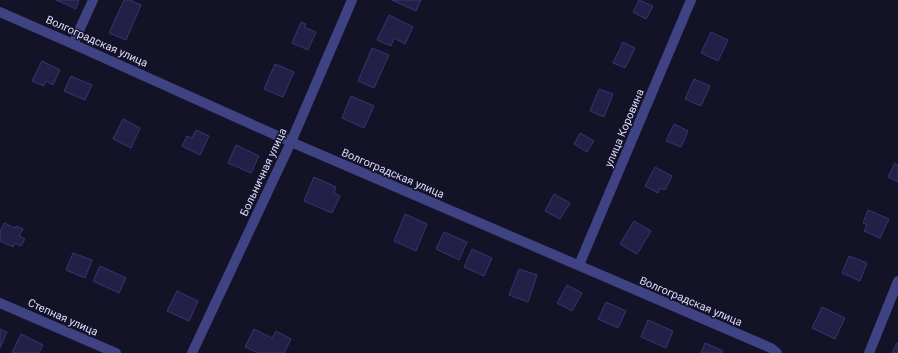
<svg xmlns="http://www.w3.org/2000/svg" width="898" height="353" font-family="Roboto,sans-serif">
  <rect width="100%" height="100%" fill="#141227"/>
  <g fill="#241f47" stroke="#3a3371">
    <path d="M56,0h23l-3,9z"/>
    <path d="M124,0h6l11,5 -15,35 -17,-7z"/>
    <path d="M392,0h29l-5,11z"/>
    <path d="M639,0l14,6 -7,13 -13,-7z"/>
    <path d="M389,15l24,12 -8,17 -11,-6 -3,8 -14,-6z"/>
    <path d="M301,22l5,2 -2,3 12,5 -8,18 -16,-7z"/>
    <path d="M711,32l17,8 -10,21 -17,-8z"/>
    <path d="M623,42l12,6 -10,20 -12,-5z"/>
    <path d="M372,48l17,7 -15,33 -16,-7z"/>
    <path d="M42,61l18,9 -7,15 -7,-4 -2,5 -12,-5z"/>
    <path d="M275,64l19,8 -11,25 -19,-8z"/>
    <path d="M71,76l21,9 -7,15 -21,-9z"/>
    <path d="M694,79l16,7 -9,20 -16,-7z"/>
    <path d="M599,89l14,5 -9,23 -14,-6z"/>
    <path d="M351,96l23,10 -10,22 -22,-10z"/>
    <path d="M123,119l17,9 -9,20 -18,-9z"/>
    <path d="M674,124l14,7 -7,16 -15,-6z"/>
    <path d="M196,130l13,6 -9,19 -18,-9 5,-10 5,2z"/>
    <path d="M580,133l14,8 -7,11 -13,-8z"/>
    <path d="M236,145l23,11 -8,17 -23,-10z"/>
    <path d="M895,163l3,2v17l-10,-5z"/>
    <path d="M655,167l17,9 -7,14 -5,-2 -2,5 -13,-7z"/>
    <path d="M314,177l22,10 -2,6 6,3 -8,17 -28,-12z"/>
    <path d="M554,194l16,9 -10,16 -15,-8z"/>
    <path d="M868,210l21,9 -9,19 -16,-7 3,-6 -4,-2z"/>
    <path d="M405,214l22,10 -11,27 -22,-10z"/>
    <path d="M634,221l17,10 -14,23 -17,-10z"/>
    <path d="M4,223l11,5 1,-2 7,3 -4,7 6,3 -4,7 -6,-3 -2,4 -13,-6v-9z"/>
    <path d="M444,232l23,10 -8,18 -23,-11z"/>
    <path d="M472,249l20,9 -8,18 -20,-9z"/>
    <path d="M73,253l19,7 -7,18 -19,-8z"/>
    <path d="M849,256l18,7 -7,18 -18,-8z"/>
    <path d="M100,266l26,12 -7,15 -26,-12z"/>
    <path d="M519,269l18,6 -9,27 -19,-7z"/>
    <path d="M567,285l15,8 -10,18 -15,-8z"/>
    <path d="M177,291l21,10 -9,20 -22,-10z"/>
    <path d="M606,302l20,9 -8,17 -20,-9z"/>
    <path d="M822,307l23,11 -10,21 -23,-11z"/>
    <path d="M648,320l25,11 -7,17 -25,-11z"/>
    <path d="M0,329l7,3 -7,16z"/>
    <path d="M254,329l18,9 4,-7 15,8 -7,14h-26l-13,-6z"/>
    <path d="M21,334l22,11 -4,8h-27z"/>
    <path d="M705,343l18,8 -1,2h-21z"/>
    <path d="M897,343h1v10h-6z"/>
  </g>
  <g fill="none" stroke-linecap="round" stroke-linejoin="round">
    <g stroke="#404383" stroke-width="10">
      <path d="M0,12l73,32 218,98 480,206 6,5"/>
      <path d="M73,44l20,-44"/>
      <path d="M579,265l112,-265"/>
      <path d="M0,303l116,50"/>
      <path d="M192,353l99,-211 61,-142"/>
      <path d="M869,353l29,-72"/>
    </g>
  </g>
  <g text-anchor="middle" stroke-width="3" stroke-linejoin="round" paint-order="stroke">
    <g font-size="11" fill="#dbdafd" stroke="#141227">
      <text transform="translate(97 41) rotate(24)" y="4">Волгоградская улица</text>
      <text transform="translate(624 128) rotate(-67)" y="4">улица Коровина</text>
      <text transform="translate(263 172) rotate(-65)" y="4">Больничная улица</text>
      <text transform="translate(393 173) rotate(23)" y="4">Волгоградская улица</text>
      <text transform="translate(691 301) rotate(23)" y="4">Волгоградская улица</text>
      <text transform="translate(63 317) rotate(24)" y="4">Степная улица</text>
    </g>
  </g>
</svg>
